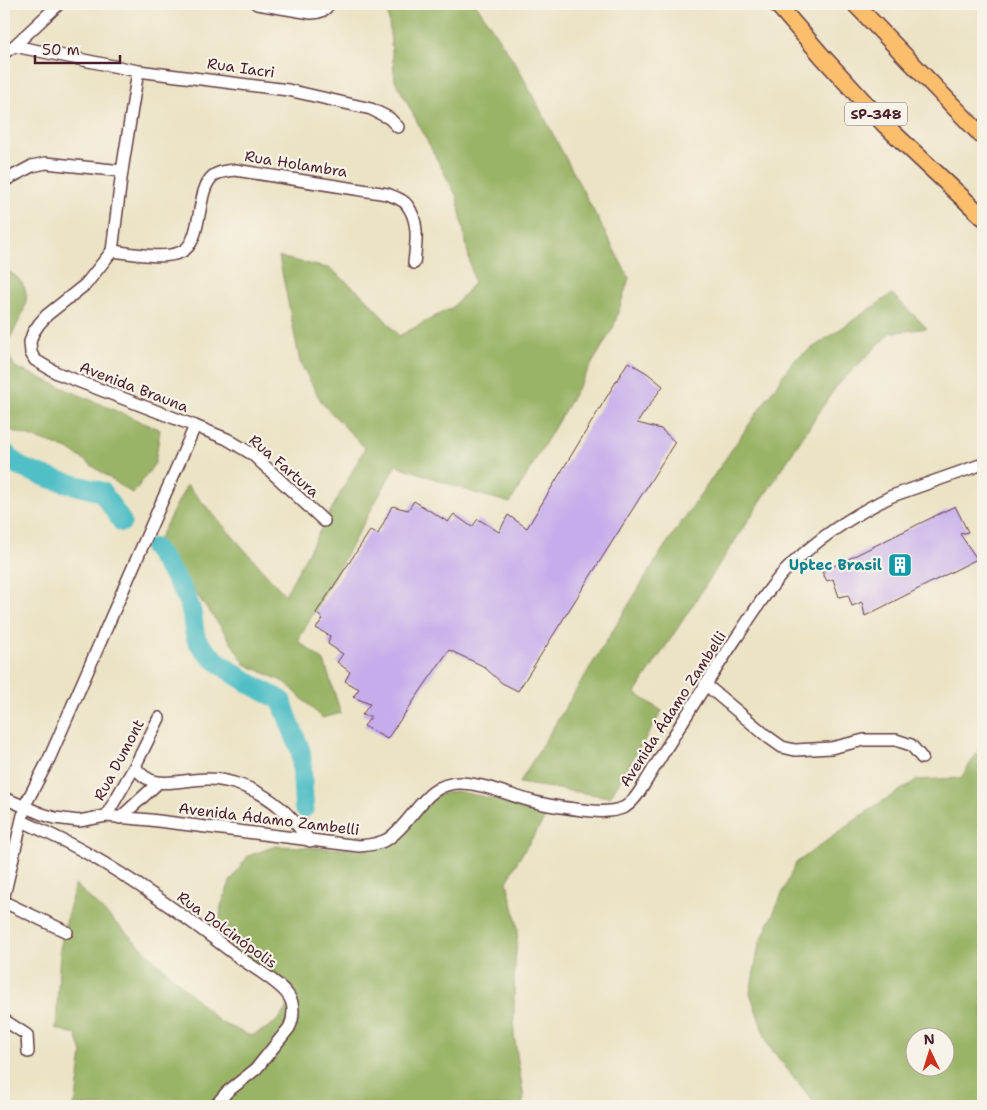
<svg xmlns="http://www.w3.org/2000/svg" width="987" height="1110" font-family="'Shantell Sans',sans-serif">
  <rect width="100%" height="100%" fill="#f7f3e8"/>
  <filter id="ink" filterUnits="userSpaceOnUse"><feTurbulence type="fractalNoise" baseFrequency=".02" numOctaves="2"/><feDisplacementMap in="SourceGraphic" scale="10" xChannelSelector="R" yChannelSelector="G"/><feConvolveMatrix kernelMatrix="1 2 1 2 8 2 1 2 1" color-interpolation-filters="sRGB"/></filter>
  <filter id="wash" filterUnits="userSpaceOnUse"><feTurbulence type="fractalNoise" baseFrequency=".0096" numOctaves="4" result="noise"/><feDisplacementMap in="SourceGraphic" scale="20" xChannelSelector="R" yChannelSelector="G"/><feGaussianBlur stdDeviation="1.12" result="paint"/><feColorMatrix in="noise" values="0 0 0 0 0 0 0 0 0 0 0 0 0 0 0 0 0 1.4 0 .05"/><feComposite in="paint" operator="in"/></filter>
  <g filter="url(#wash)">
    <rect width="100%" height="100%" fill="#ece3c5"/>
    <g fill="#99b466" stroke="#726a48" fill-rule="evenodd">
      <path d="M387,4h89l41,62 112,212 -16,50 -103,175 -38,-11 -76,-27 -98,176 26,20 17,52 -19,5 -36,-35 -41,-19 -24,-37 -64,-85 30,-57 98,110 80,-147 -43,-45 -22,-41 -21,-105 52,12 36,30 32,37 54,-29 21,-24 -17,-86 -62,-117z"/>
      <path d="M4,269c42,21 14,50 1,79l10,19 145,63 -5,33 -22,31 -65,-45 -64,-21z"/>
      <path d="M892,294l35,34 -37,5 -55,55 -200,305 27,18 -52,86 -91,-14 144,-234 130,-188z"/>
      <path d="M983,744v362h-166l-49,-61 -18,-52 9,-48 37,-82 76,-55 45,-28 44,-2zM914,1038h30v30h-30z"/>
      <path d="M456,791l75,16 14,11 -28,44 -10,20 11,46 -4,48v59l10,64 -3,7h-448l3,-5 6,-48 -6,-19 -20,-5 4,-80 15,-65 146,139 30,13c26,-12 30,-16 42,-42l-74,-57 2,-31 9,-24 18,-26 28,-10 92,4 70,-55z"/>
    </g>
    <g fill="none" stroke-linecap="round" stroke-linejoin="round">
      <g stroke="#51bfc6" stroke-width="20">
        <path d="M4,452l16,15 29,11 53,14 20,30"/>
        <path d="M154,548c14,20 30,39 37,62 3,10 2,22 6,30 16,25 58,47 84,60l20,52 3,56"/>
      </g>
    </g>
    <g id="blocks">
      <g fill="#c6aceb">
        <path d="M628,362l19,11 16,13 -26,37 24,6 14,13 -157,249 -16,-8 -19,-17 -34,-16 -62,89 -23,-13 7,-9 -9,-2 8,-11 -17,-7 6,-8 -14,-8 5,-9 -13,-10 6,-8 -15,-10 2,-8 -14,-8 7,-9 -7,-6 54,-82 8,3 14,-28 16,4 6,-9 34,21 6,-8 18,13 6,-8 21,13 9,-17 19,13z"/>
        <path d="M955,506l13,26 -8,2 17,25 -112,57 -3,-14 -10,4 -4,-11 -9,2 -6,-18 -6,2 -5,-9z"/>
      </g>
    </g>
  </g>
  <g filter="url(#ink)">
    <use href="#blocks" fill-opacity="0" stroke="#623c42" stroke-width="1"/>
    <g fill="none" stroke-linecap="round" stroke-linejoin="round">
      <defs>
        <g id="minor">
          <path d="M257,4l54,9c8,0 14,-2 18,-9"/>
          <path d="M14,46l124,25 150,19 83,19 18,9 9,9"/>
          <path d="M4,53l10,-7 45,-42"/>
          <path d="M4,181l28,-15 14,-3 76,8"/>
          <path d="M112,251c19,2 52,9 69,1 23,-10 14,-61 32,-76 6,-5 15,-5 22,-6l152,24c7,3 16,5 20,11 13,17 9,39 7,58"/>
          <path d="M195,426l32,13 25,15 72,67"/>
          <path d="M705,684l63,53 14,10 13,3 36,-2 33,-8h32l15,5 11,13"/>
          <path d="M135,766c16,28 48,12 74,13 11,0 23,3 34,7 31,11 48,30 67,55"/>
          <path d="M4,798l38,16 13,4 24,3 27,-5 44,4 209,26c11,-1 20,-2 29,-7 27,-18 36,-57 73,-56 26,1 49,13 74,19 15,4 32,6 48,8 14,2 29,3 42,-3 6,-4 11,-10 15,-16 31,-51 62,-102 95,-151 16,-23 30,-48 49,-68 30,-31 69,-57 108,-76l91,-32"/>
          <path d="M24,807l25,-48 146,-333 -138,-53 -22,-13 -4,-7 -1,-11 3,-9 6,-9 8,-9 39,-31 26,-33 10,-80 16,-100"/>
          <path d="M106,816l29,-50 24,-48"/>
          <path d="M120,818l38,-35"/>
          <path d="M22,821c23,11 46,21 68,34 51,29 100,65 147,101 14,10 42,26 51,39 7,9 6,23 1,33l-33,41 -29,23 -12,14"/>
          <path d="M4,896l19,-81"/>
          <path d="M4,902l63,30"/>
          <path d="M4,1020l23,15 1,17"/>
        </g>
        <g id="highway">
          <path d="M777,4l45,52 63,69 98,92"/>
          <path d="M855,4l128,133"/>
        </g>
      </defs>
      <use href="#minor" stroke="#623c42" stroke-width="14"/>
      <use href="#highway" stroke="#623c42" stroke-width="19"/>
      <use href="#minor" stroke="#fff" stroke-width="11"/>
      <use href="#highway" stroke="#fabe6d" stroke-width="16"/>
    </g>
  </g>
  <defs>
    <symbol id="building-square" viewBox="-11 -11 22 22"><rect x="-9" y="-9" width="18" height="18" rx="4" fill="#0f9aa8" stroke="#f7f3e8"/><path d="M-4-6H4V6H1V3H-1V6H-4ZM-2.5-4.3h1.7v1.8h-1.7ZM.8-4.3h1.7v1.8H.8ZM-2.5-1h1.7V.8h-1.7ZM.8-1h1.7V.8H.8Z" fill="#fff"/></symbol>
  </defs>
  <g fill-rule="evenodd">
    <use href="#building-square" x="886" y="551" width="28" height="28"/>
  </g>
  <g text-anchor="middle" stroke-width="4.5" stroke-linejoin="round" paint-order="stroke">
    <rect fill="#f7f3e8" stroke="#7e5f64" stroke-width="1" x="845" y="102.5" width="62" height="23" rx="4"/>
    <g font-size="14" font-weight="bold" fill="#4a1f2b">
      <text x="876" y="119">SP-348</text>
    </g>
    <g font-size="15" fill="#4a1f2b" stroke="#f7f3e8">
      <text transform="translate(241 68) rotate(8)" y="5">Rua Iacri</text>
      <text transform="translate(296 164) rotate(9)" y="5">Rua Holambra</text>
      <text transform="translate(134 387) rotate(21)" y="5">Avenida Brauna</text>
      <text transform="translate(284 466) rotate(41)" y="5">Rua Fartura</text>
      <text transform="translate(673 709) rotate(-57)" y="5">Avenida Ádamo Zambelli</text>
      <text transform="translate(119 760) rotate(-62)" y="5">Rua Dumont</text>
      <text transform="translate(269 819) rotate(7)" y="5">Avenida Ádamo Zambelli</text>
      <text transform="translate(227 930) rotate(36)" y="5">Rua Dolcinópolis</text>
    </g>
    <g font-size="15" font-weight="bold" fill="#0d838f" stroke="#f7f3e8" text-anchor="end">
      <text x="882" y="570">Uptec Brasil</text>
    </g>
  </g>
  <rect width="987" height="1110" fill="none" stroke="#f7f3e8" stroke-width="20"/>
  <g transform="translate(930 1052) rotate(356)"><circle r="24" fill="#f7f3e8" stroke="#b29e9c"/>
  <path d="M0-4L9 19L0 12L-9 19Z" fill="#c8321e"/>
  <text y="-8" font-size="14" font-weight="bold" text-anchor="middle" fill="#4a1f2b">N</text>
  </g>
  <path d="M35 55v8h85v-8" fill="none" stroke="#4a1f2b" stroke-width="2.5"/>
  <text x="42" y="55" font-size="15" fill="#4a1f2b" stroke="#f7f3e8" stroke-width="4" paint-order="stroke">50 m</text>
</svg>
